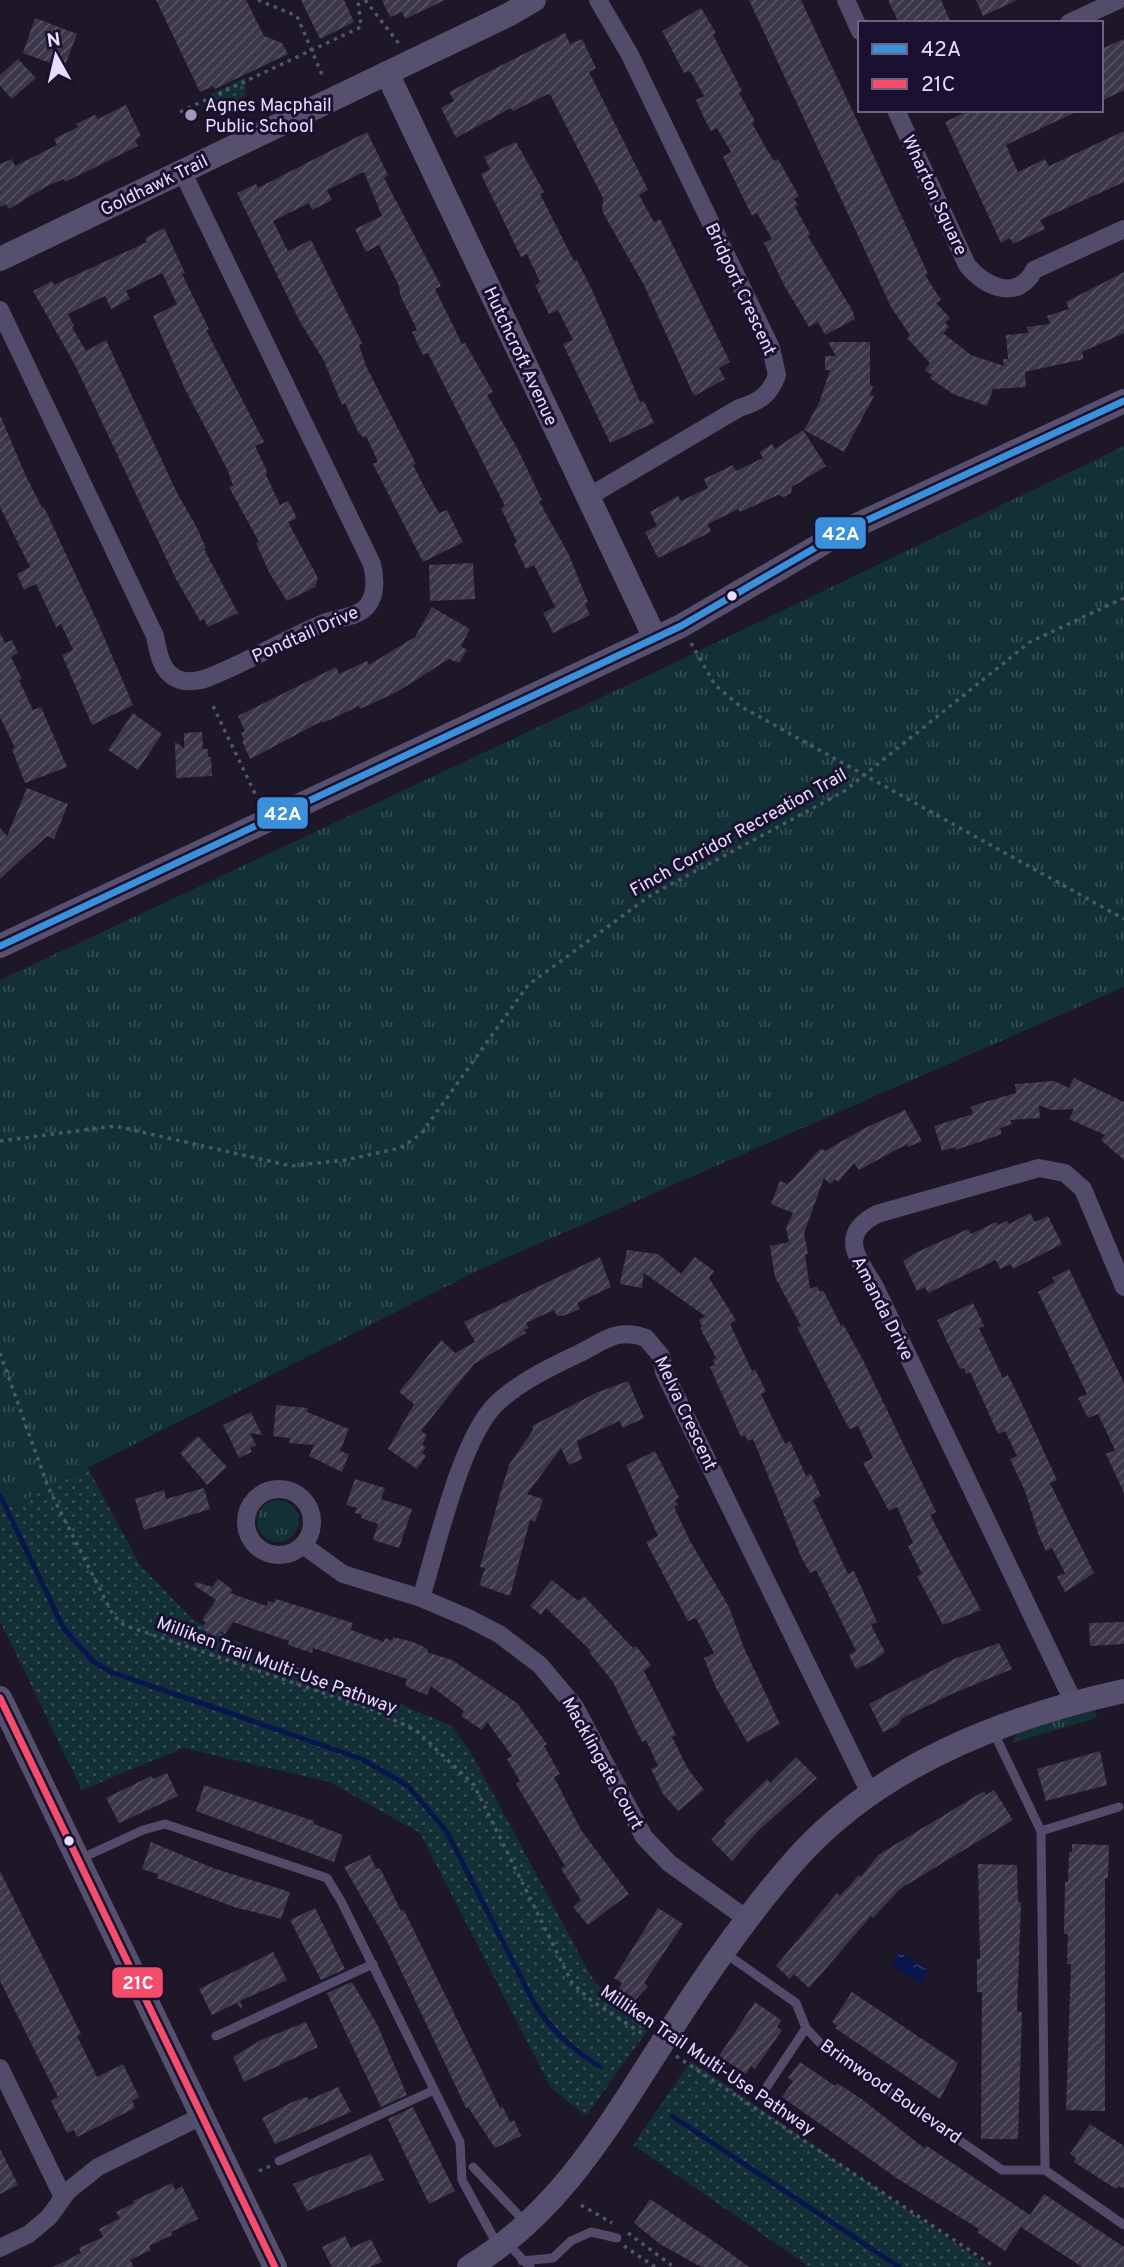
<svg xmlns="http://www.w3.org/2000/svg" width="1124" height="2267" font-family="Overpass,sans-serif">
  <defs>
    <pattern id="grass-tufts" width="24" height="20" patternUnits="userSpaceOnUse" patternTransform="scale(1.75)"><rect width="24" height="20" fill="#133037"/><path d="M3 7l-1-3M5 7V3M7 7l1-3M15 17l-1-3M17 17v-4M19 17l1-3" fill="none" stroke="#354e55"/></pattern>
    <pattern id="park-dots" width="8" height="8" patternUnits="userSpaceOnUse" patternTransform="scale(1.75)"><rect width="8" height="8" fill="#133037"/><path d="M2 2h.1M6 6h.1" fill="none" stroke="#354e55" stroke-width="1.8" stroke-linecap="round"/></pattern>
    <pattern id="water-ripples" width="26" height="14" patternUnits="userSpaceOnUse" patternTransform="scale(1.75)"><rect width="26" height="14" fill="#09164d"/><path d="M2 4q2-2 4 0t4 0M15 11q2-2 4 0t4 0" fill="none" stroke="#2d3768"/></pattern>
    <pattern id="building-hatch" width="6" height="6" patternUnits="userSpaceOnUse" patternTransform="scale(1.75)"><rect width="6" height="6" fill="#3c3649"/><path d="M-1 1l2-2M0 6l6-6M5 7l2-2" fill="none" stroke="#585364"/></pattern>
  </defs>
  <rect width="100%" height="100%" fill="#1d1728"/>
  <g fill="url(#grass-tufts)">
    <path d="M1124,446v541l-643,282 -481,243v-532l653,-307z"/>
    <circle cx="278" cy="1521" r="21"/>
    <path d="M1095,1709l2,9 -85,25 5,-11z"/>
  </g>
  <g fill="url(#park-dots)">
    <path d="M246,77l-1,22 -25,14 -9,-18z"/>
    <path d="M88,1468l52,97 53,55 90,43 100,34 67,28 20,26 125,232 57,41 -66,92 -35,-28 -131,-255 -90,-51 -147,-34 -101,42 -82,-169v-109z"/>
    <path d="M691,2061l299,206h-180l-177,-122z"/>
  </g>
  <path fill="url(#water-ripples)" d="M900,1952l29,19 -9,13 -28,-19z"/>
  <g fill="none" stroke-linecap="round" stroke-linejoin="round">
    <g stroke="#09164d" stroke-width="5">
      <path d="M0,1495l64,134 30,33 17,10 251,87 46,27 39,46 87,171c20,30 36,44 66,64"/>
      <path d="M672,2116l227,151"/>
    </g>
  </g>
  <g fill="url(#building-hatch)">
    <path d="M156,0h90l18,36 18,7 6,11 -73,35 -2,-3 -13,6z"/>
    <path d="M301,0h43l10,22 -34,17z"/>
    <path d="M382,0h63l-40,19 -3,-7 -12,5z"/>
    <path d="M749,0h52l107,230 20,44 -3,1 16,25 -5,3 14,15 -5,5 4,4 -6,6 28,22 33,11 -1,-7h5l-2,-24 22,-2 -1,-6 23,-3 -3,-8 22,-7 -3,-7 58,-30v61l-42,19 2,7 -59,13 1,15 -33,2 -6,17 -34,-12 -23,-16 2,-3 -7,-5 5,-7 -23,-25 3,-3 -19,-28z"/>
    <path d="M888,0h53l10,23h-52z"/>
    <path d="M976,0h41l-34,16z"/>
    <path d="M701,8l15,25 -3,2 29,56 -3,2 16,28 -3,2 17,30 5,8 4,-2 21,37 -5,3 4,6 -3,2 15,27 -2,2 44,74 3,9 -30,16 -7,-13 -9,5 -24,-40 -21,-44 8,-4 -15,-26 -5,3 -29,-59 8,-5 -14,-24 -6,3 -7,-13 -8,-18 8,-4 -14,-25 -6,2 -22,-42z"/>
    <path d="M35,18l42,16 -13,34 -41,-15z"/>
    <path d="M565,33l5,11 12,-5 14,29 -7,4 59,118 -9,5 15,27 6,-3 70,143 -11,6 6,11 -31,17 -50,-111 -42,-74 1,-13 -52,-102 -3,-2 -35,17 -2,-3 -55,30 -15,-30 13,-7 -5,-9z"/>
    <path d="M1124,39v51l-23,11v-52z"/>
    <path d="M18,59l18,19 -24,21 -12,-13v-11z"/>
    <path d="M126,105l15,31 -6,4 3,6 -73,36 -1,-3 -17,7 -38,23 -3,-5 -6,3v-43l12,-5 3,7 42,-21 -3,-6 24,-12 -2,-3 19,-9 3,4z"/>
    <path d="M970,110h110l-74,35 12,27 27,-13 4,7 75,-35v51l-84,38 5,9 -32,15 -3,-6 -9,5 -56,-121z"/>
    <path d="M367,132l21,43 -4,3 57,108 -6,3 27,55 3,-1 28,49 -6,3 31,55 24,50 -3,1 30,54 19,47 -3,2 5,11 -37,18 -10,-20 12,-6 -21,-42 -8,4 -12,-25 3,-2 -16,-34 4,-2 -77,-153 -5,2 -11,-23 5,-2 -17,-35 -1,-9 -20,-41 -13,7 -11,-23 27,-13 -18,-44 -37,18 5,10 -20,10 -3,-7 -36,18 15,30 23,-11 51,103 -3,2 7,21 50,98 -3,1 14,27 12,21 8,-3 16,32 -40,20 -50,-98 5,-2 -12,-26 -2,2 -6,-6 -13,-29 -3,2 -18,-44 -25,-41 -62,-127 19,-9 2,4z"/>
    <path d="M516,142l28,50 -4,2 34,67 3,-1 17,34 46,108 4,-1 10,22 -44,20 -47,-99 10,-4 -15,-30 -9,4 -14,-29 5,-3 -13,-28 -6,3 -40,-83 9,-5 -6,-12z"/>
    <path d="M164,228l21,45 -3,1 27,55 -3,1 58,112 -9,4 12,25 -1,4 14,30 8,-4 9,17 -9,4 30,56 -3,9 -28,14 -17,-27 -14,-31 3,-1 -30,-55 4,-2 -6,-16 -44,-84 -30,-69 24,-12 -15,-31 -36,18 4,8 -19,10 -6,-13 -37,18 6,12 -2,1 14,24 20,-11 70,151 20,35 10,22 -2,1 34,64 -30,14 -4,-8 -4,2 -24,-42 -101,-214 -42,-74 19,-10 2,4 93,-43 -2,-4z"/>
    <path d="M828,342h42v43l3,1 -3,9 4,1 -30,56 -40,-22 15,-27 11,-33h-5v-14h11z"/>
    <path d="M0,415l25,59 17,34 2,-1 54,116 35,82 -41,20 -30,-70 11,-5 -12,-26 -5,3 -20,-43 -12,6 -7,-16 13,-7 -30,-60z"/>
    <path d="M803,430l23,36 -34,21 -1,6 -7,4 -6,-2 -38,17 -2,-3 -30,15 3,7 -8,5 -45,22 -13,-26 12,-6 -7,-14 28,-16 3,5 27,-13 -4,-9 29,-14 3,6 27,-13 -3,-6 12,-8 3,5z"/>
    <path d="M473,563l2,36 -45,2 -1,-36z"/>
    <path d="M432,607l38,22 -9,17 6,4 -8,13 -10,-4 -52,33 -37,17 -1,-3 -36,17 -1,-2 -72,38 -8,-18 2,-1 -3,-7 4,-2 -7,-15 98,-49 3,7 28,-13 2,4 46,-28z"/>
    <path d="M0,633l5,10 7,-3 6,13 -7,4 11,22 -3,1 14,30 8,-3 26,60 -42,16 -13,-34 3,-1 -15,-31z"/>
    <path d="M133,713l29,21 -24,36 -30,-20z"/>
    <path d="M202,732l1,17h5v8h3l1,19 -36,2 -1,-36 9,6v-15z"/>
    <path d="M27,788l41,16 -14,35 -7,-3 -47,43v-51l7,8z"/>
    <path d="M1074,1078l50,24v58l-23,-20 4,-5 -36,-16 5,-10 -23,1 -12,-5 1,13 -30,2 2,4 -12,4 2,6 -46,16 -1,-3 -13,4 -8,-25 39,-12 -2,-7 7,-3 38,-11 -1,-9 39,-3 15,7z"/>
    <path d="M905,1110l17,31 -14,6 -1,-3 -48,26 -5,-7 -16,19 -3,-3 -5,5 -6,-6 -20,55 4,21 -3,1 5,34 7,-3 3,6 3,-2 18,36 2,-2 19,34 74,154 -6,3 51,95 -38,15 -26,-49 5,-2 -14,-28 5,-3 -16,-36 -8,4 -26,-48 10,-5 -15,-32 -8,3 -3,-4 -50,-98 4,-1 -26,-49 -5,-31 19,-4 -3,-14 7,-15 -22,-9 9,-23 8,3 33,-36 4,3 40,-23z"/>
    <path d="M1030,1213l5,9 13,-6 14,28 -49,25 -2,-5 -11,5 -4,-9 -68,33 -3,-6 -8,4 -14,-30 12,-8 53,-24 3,5 25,-12 2,3 9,-4 2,3z"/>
    <path d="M627,1250l31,4 23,20 14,-17 19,14 -5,7 27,42 -6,4 22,47 3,-2 11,23 -5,2 24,50 5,-3 16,35 5,-2 10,22 -8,4 35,74 6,-3 23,51 -6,3 14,27 -12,9 -17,8 -7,-14 7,-4 -40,-81 -6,3 -9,-16 -48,-118 -5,2 -3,-6 -4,2 -31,-70 5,-2 -2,-5 3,-2 -16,-30 2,-2 -3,-6 6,-4 -61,-43 -2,15 -22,-4z"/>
    <path d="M600,1257l11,30 -34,16 3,6 -17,7h-6l-3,-6 -28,13 3,5 -5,2 2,3 -52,31 -53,67 6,4 -5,10 4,2 -4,6 4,3 -9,13 -29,-20 26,-45 -15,-12 42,-52 14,13 20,-11 -11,-20z"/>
    <path d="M1069,1269l55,114v110l-18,-39 9,-4 -17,-36 -10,4 -10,-20 9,-4 -49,-102 17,-10 -3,-4z"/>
    <path d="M973,1303l11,23 -5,2 24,50 5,-3 8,16 41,89 -7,3 44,90 -29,19 -8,-15 8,-4 -13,-25 -6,3 -7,-15 -14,-45 -15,-32 7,-3 -12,-25 -7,3 -28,-62 -4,2 -2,-6 -4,1 -23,-49z"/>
    <path d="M628,1381l16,37 -21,10 -4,-7 -42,20 5,18 -13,6 -8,-17 -34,46 16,5 -8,23 -5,-2 -20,76 -31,-11 6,-17 -5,-1 20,-73 9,-29 24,-35 -1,-4 66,-34z"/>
    <path d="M276,1405l32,3 -1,4 42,17 -9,22 9,3 -7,18 -33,-16 5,-11 -25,-2 1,-5 -17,-2z"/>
    <path d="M251,1412l11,23 -12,-2 6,12 -6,3 2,4 -13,6 -16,-33z"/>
    <path d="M198,1436l29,31 -20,18 -27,-32z"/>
    <path d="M655,1451l24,47 -4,2 3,5 -4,2 16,34 39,66 15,41 36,76 -33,18 -31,-54 -12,-30 10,-5 -18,-35 -8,3 -42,-79 12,-6 -32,-71z"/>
    <path d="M355,1479l30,9 -4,11 31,10 -13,39 -26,-8 5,-16 -17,-6 1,-3 -7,-2 2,-5 -11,-3z"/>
    <path d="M204,1488l6,21 -66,21 -9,-31 29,-9 2,9z"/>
    <path d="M218,1579l15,11 -3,3 37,13 1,-5 6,2 2,-4 77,24 -2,7 33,12 1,-4 7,3 1,-4 20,5 15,7 -1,3 25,8 65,43 30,41 -3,2 16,28 -6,3 27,53 48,64 -41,31 -15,-18 8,-7 -20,-31 4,-3 -49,-82 4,-3 -13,-22 5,-3 -25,-34 -5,8 -21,-14 3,-5 -33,-25 -4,9 -22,-9 2,-7 -94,-31 -1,5 -24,-8 1,-4 -56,-19 -8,12 -5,-3 -5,7 -13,-10 4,-6 -4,-2 14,-20 -22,-15 2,-3 16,5z"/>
    <path d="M552,1580l26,21 6,-5 49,52 3,-2 15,19 -7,6 32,64 -4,2 16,32 16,21 -26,21 -15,-17 -12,-25 7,-3 -12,-26 -4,2 -29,-60 -24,-30 2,-1 -45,-43 -5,7 -11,-9z"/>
    <path d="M1124,1622v22l-34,2 -1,-23z"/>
    <path d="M999,1643l13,26 -60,25 -50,24 -4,7 -15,7 -14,-28 85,-45z"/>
    <path d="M1100,1751l7,34 -61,16 -9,-32z"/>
    <path d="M796,1757l21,21 -59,53 -26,30 -21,-21 15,-16 -2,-3 43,-42 3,4z"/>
    <path d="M167,1773l11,23 -59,27 -13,-25 45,-22 2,3z"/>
    <path d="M204,1785l110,36v3l29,11 -9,27 -138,-51z"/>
    <path d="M994,1790l19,30 -113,69 -27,29 -2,-2 -62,72 -15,-14 -4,5 -14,-13 61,-73 3,3 19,-21 2,2 17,-22 106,-64 2,4z"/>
    <path d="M151,1842l62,26 77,24 -9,27 -47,-12 -77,-29 1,-4 -16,-5z"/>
    <path d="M1072,1844l37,1 -1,33h-3v233l-39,-1 5,-146h-4l1,-30h-4l1,-52h3l1,-30h3z"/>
    <path d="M370,1855l6,14 4,-1 21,43 3,-1 96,198 3,-1 7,15 4,-2 7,16 -26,12 -27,-41 -2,1 -80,-169 -42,-72z"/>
    <path d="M978,1864l39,1 1,37h3l-4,109 5,1 -4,127h-37l1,-147h-5v-33h3z"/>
    <path d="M0,1871l81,163 -4,2 20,41 26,-13 16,33 -7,4 3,7 -58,29 -3,-7 -7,3 -16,-32 7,-4 -58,-116z"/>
    <path d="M315,1908l30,61 -24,11 -31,-60z"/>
    <path d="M658,1908l25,16 -39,59 4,3 -17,19 -16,-11 7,-11 -8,-5z"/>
    <path d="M273,1952l14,28 -47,21 3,9 -7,-7 -24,12 -13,-26z"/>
    <path d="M352,1982l25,42 30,71 -26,12 -54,-114z"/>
    <path d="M852,1992l106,71 -18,36 -105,-71 2,-2 -5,-4z"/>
    <path d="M755,2002l26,18 -4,7 5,3 -27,39 -4,-3 -5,8 -27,-18z"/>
    <path d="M306,2022l12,25 -74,35 -11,-25 28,-17z"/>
    <path d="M800,2062l35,24 2,-3 26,17 61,48 3,-2 103,69 14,-21 80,53v20h-42l-61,-40 -16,24 -28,-19 2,-3 -81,-50 -116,-82 11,-16 -5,-3z"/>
    <path d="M338,2087l13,25 -76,32 -13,-26 30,-16 15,-5 2,3z"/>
    <path d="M413,2107l42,84 -26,13 -41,-85z"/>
    <path d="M1090,2124l34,22v43l-5,-3 -3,3 -42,-27 2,-4 -6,-4z"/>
    <path d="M0,2149l18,36 -18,9z"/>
    <path d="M371,2154l13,26 -77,31 -14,-27z"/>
    <path d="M172,2183l3,7 7,-4 16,33 -27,13 1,3 -23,11 2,4 -21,10 4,7h-81l28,-14 -2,-5 24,-11 -4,-8 21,-11 -4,-6 18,-9 -1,-2z"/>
    <path d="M650,2199l69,46 30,22h-48l-41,-23 -26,-21z"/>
    <path d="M345,2236l6,12 20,-9 11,23 -12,5h-38l-10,-20z"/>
  </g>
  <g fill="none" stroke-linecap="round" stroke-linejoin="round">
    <g stroke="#4c576a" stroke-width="3.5" stroke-dasharray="3.5 5" stroke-linecap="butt">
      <path d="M258,0l39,16 26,61"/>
      <path d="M365,0l35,45"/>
      <path d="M180,112l181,-85 -3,-27"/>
      <path d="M691,643l24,42 25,21 384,213"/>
      <path d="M213,706l46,96"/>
      <path d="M0,1141l115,-15 176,40 54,-6 55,-12 21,-14 107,-149 123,-90 192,-103 187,-150 94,-44"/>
      <path d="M0,1353l48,134 65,128 11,10 249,85 44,21 57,54 98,198 20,18 51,33"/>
      <path d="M676,2056l319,211"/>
      <path d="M259,2171l11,-5"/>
      <path d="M581,2205l31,18"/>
      <path d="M628,2233l46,34"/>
      <path d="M624,2246l31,21"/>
    </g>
    <g stroke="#524b69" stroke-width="9">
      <path d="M993,1731l48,100 4,339"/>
      <path d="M1041,1831l78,-24"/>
      <path d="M80,1859l63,-29 22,-6 162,54 14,23 119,241 2,38 36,66"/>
      <path d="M725,1953l71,50 10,25 15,16 181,126h43l79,55"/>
      <path d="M216,2036l157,-72"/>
      <path d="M764,2091l42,-63"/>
      <path d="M279,2161l155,-71"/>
      <path d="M473,2167l52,55"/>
      <path d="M507,2243l23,24"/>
      <path d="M522,2261l31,-3 18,-17 20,-9 26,6"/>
    </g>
    <g stroke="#524b69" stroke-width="18">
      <path d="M846,0l14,31"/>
      <path d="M1069,23l49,-23"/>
      <path d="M896,110l71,155c18,22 51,37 67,5l90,-41"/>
      <path d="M0,310l155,326c3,16 6,38 25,44 8,2 19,1 27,-2 40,-15 77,-39 117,-55 14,-6 34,-5 44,-18 9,-12 7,-28 4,-41l-190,-393"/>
      <path d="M588,497l151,-89c20,-6 31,-13 38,-33l-6,-27 -141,-293 -32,-55"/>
      <circle cx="279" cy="1522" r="33"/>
      <path d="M303,1545l40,29 78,24 47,20 31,16 41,31 35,42 69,130 25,26 78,56"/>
      <path d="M421,1598c16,-51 39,-158 75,-194 23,-22 53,-36 82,-50 25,-12 39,-27 68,-16l15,18 3,16 207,423"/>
      <path d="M1073,1701l-198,-414c-17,-29 -38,-52 2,-73l162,-46 26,5 18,16 41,98"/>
      <path d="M0,2068l63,129"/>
      <path d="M0,2248l29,-14 20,-17 19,-26 30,-24 104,-51"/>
    </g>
    <g stroke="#564f6e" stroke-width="24">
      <path d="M387,73l268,565"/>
      <path d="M0,259l510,-245 24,-14"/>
      <path d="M0,946l681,-320 163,-95 280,-130"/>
      <path d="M0,1698l275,569"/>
      <path d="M469,2267c88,-52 138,-138 192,-222 41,-65 86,-131 137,-188 84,-93 207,-140 326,-166"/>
    </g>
    <defs>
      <path id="bus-1" d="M0,946l681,-320 163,-95 280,-130"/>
      <path id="bus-2" d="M0,1698l275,569"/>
    </defs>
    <use href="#bus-1" stroke="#1a102f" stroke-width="12"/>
    <use href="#bus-2" stroke="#1a102f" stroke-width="12"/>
    <use href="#bus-1" stroke="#3a90db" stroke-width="7"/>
    <use href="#bus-2" stroke="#f44d6c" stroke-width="7"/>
  </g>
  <circle fill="#a098b4" stroke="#1a102f" stroke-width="2.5" cx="191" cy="115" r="7"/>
  <g fill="#e7ddff" stroke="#1a102f" stroke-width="2.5">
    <circle cx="732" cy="596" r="6"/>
    <circle cx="69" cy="1841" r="6"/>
  </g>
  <g text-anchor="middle" stroke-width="6" stroke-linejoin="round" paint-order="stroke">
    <g font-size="18" fill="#e7ddff" stroke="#1a102f" text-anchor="start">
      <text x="205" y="111">Agnes Macphail<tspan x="205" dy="21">Public School</tspan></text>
    </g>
    <g font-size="18" fill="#e7ddff" stroke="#1a102f">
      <text transform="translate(154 185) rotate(-26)" y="6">Goldhawk Trail</text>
      <text transform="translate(935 195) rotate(65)" y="6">Wharton Square</text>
      <text transform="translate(741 289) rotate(65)" y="6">Bridport Crescent</text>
      <text transform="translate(521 356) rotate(65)" y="6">Hutchcroft Avenue</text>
      <text transform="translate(305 634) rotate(-24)" y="6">Pondtail Drive</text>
      <text transform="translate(738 832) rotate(-29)" y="6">Finch Corridor Recreation Trail</text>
      <text transform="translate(883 1308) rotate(63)" y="6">Amanda Drive</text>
      <text transform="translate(686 1413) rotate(65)" y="6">Melva Crescent</text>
      <text transform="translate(277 1665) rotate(20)" y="6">Milliken Trail Multi-Use Pathway</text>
      <text transform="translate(603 1763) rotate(61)" y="6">Macklingate Court</text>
      <text transform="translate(708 2060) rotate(34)" y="6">Milliken Trail Multi-Use Pathway</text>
      <text transform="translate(891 2091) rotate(35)" y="6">Brimwood Boulevard</text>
    </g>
  </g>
  <g stroke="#1a102f" stroke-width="2.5">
    <rect x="814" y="516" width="53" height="34" rx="7" fill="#3a90db"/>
    <rect x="256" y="796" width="53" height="34" rx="7" fill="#3a90db"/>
    <rect x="111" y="1966" width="53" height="33" rx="7" fill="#f44d6c"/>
  </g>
  <g font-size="19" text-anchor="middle" font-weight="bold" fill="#fff">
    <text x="841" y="540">42A</text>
    <text x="283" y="820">42A</text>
    <text x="138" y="1989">21C</text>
  </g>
  <rect x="858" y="21" width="245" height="91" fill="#1a102f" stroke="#6c6282" stroke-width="2"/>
  <rect x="872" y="44" width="35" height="10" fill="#3a90db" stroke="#6c6282" stroke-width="2"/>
  <text x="921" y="56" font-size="21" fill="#e7ddff">42A</text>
  <rect x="872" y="79" width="35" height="10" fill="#f44d6c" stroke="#6c6282" stroke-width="2"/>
  <text x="921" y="91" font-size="21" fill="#e7ddff">21C</text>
  <g transform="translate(56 56) rotate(352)" stroke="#1a102f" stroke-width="5" paint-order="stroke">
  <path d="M0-5L12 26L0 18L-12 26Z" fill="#e7ddff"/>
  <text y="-10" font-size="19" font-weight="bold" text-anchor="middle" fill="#e7ddff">N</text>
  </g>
</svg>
